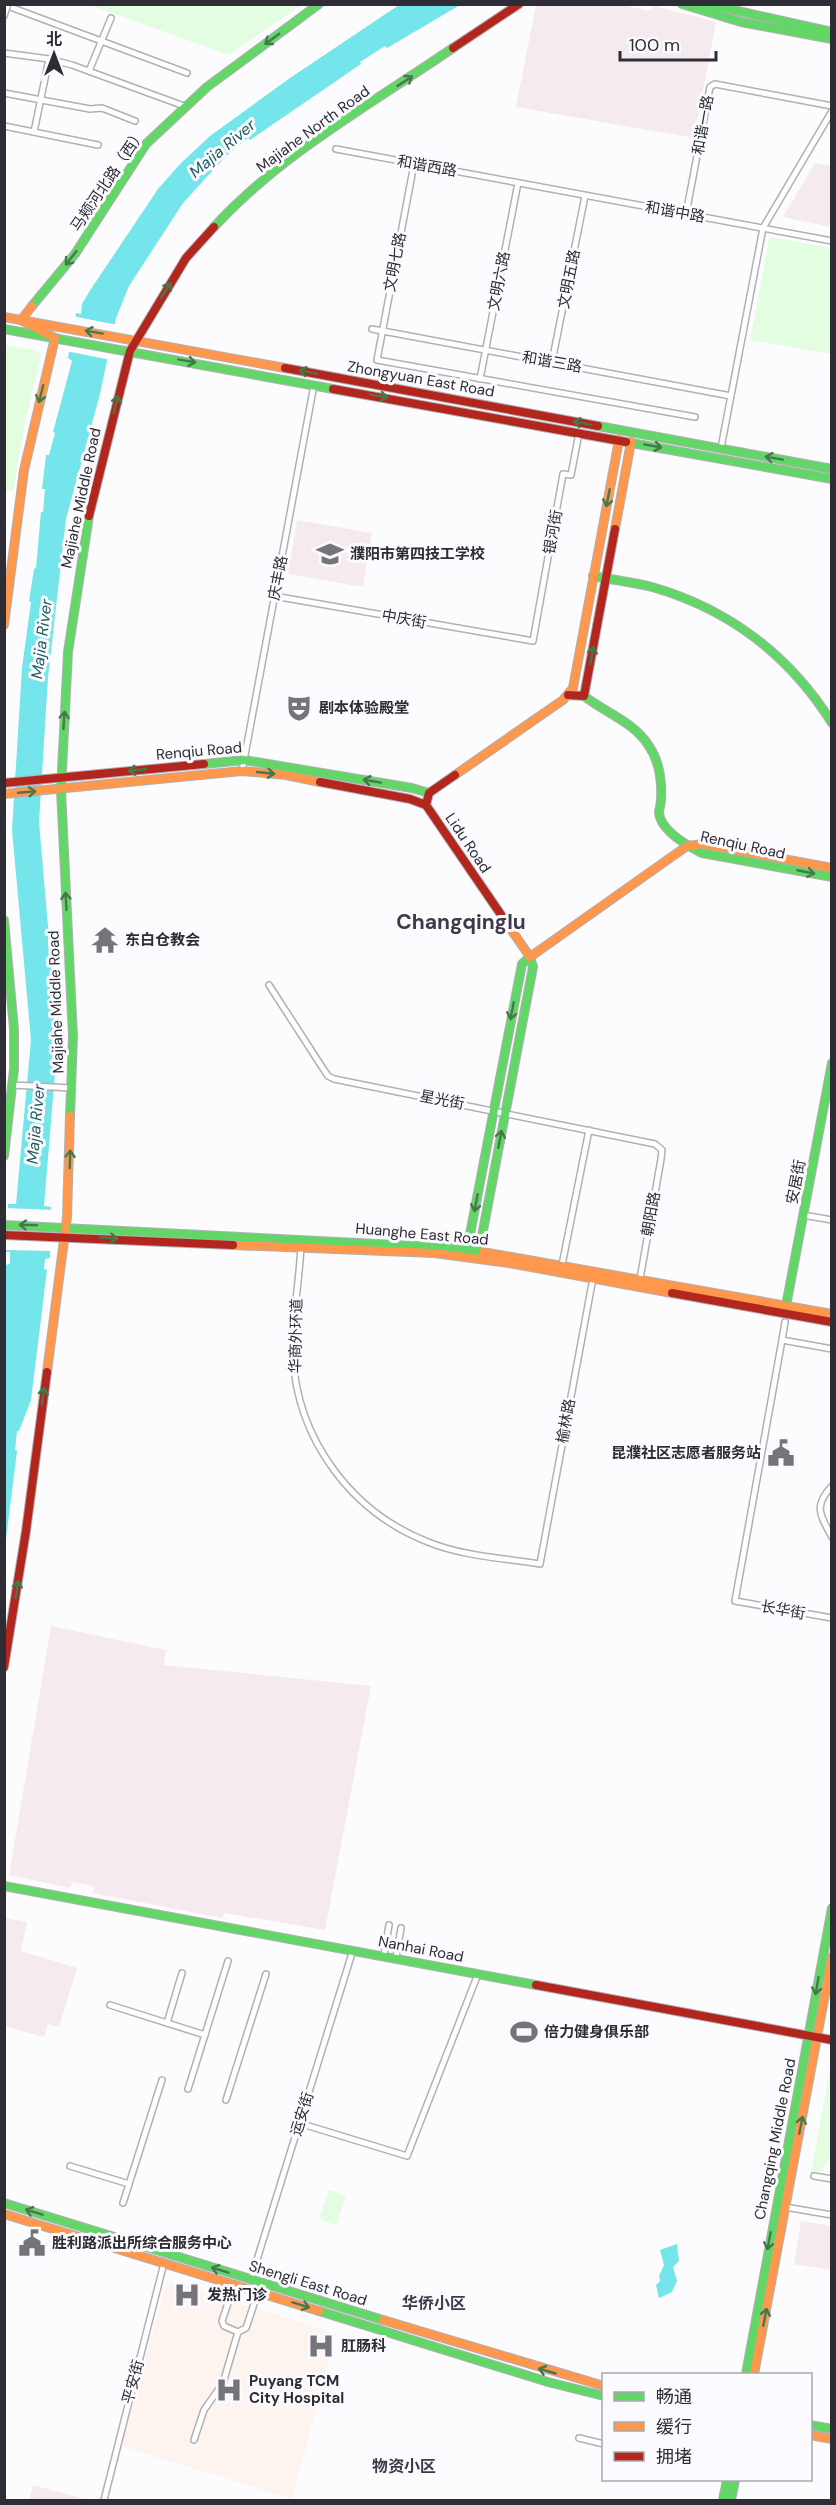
<svg xmlns="http://www.w3.org/2000/svg" width="836" height="2505" font-family="'DM Sans','Noto Sans SC',sans-serif">
  <rect width="100%" height="100%" fill="#fcfbfe"/>
  <g fill="#f5ebee">
    <path d="M536,5h87l26,6 6,-5 61,16 -22,116 -178,-31z"/>
    <path d="M815,163l16,3v61l-48,-10z"/>
    <path d="M297,520l75,13 -9,54 -75,-13z"/>
    <path d="M51,1626l115,24 -2,15 207,21 -46,244 -101,-17 -2,5 -129,-25 1,-7 -22,-4 -2,6 -61,-13z"/>
    <path d="M4,1918l23,4 -6,29 56,17 -18,59 -11,-3 -4,13 -39,-11z"/>
    <path d="M801,2221l30,5v44l-37,-6z"/>
    <path d="M33,2485l56,15h-60z"/>
  </g>
  <path fill="#fdf4ef" d="M167,2280l169,54 -44,165 -171,-53z"/>
  <g fill="#e2fde0">
    <path d="M90,5h211l-72,50z"/>
    <path d="M771,237l60,11v106l-81,-14 19,-100z"/>
    <path d="M4,345l32,5 5,5 -17,72 -11,64 -8,-1z"/>
    <path d="M831,2064v84l-2,11 -7,12 -11,2z"/>
    <path d="M329,2190l17,6 -10,29 -17,-6z"/>
  </g>
  <g fill="#74e5ea">
    <path d="M399,5h61l-73,43 -2,-2 -25,16 1,2 -111,76 -2,-2 -23,19 -42,46 -54,83 -13,32 -16,76 -34,125 -18,159 -9,144 10,116 -1,1 1,21h2l5,102 -12,144 7,1 -1,51 -5,1 -1,10 3,1 -16,130 -12,31h-2l-2,19 2,1 -12,96v-282l5,-1v-12h-4l2,-48h8l15,-164 -19,-210 10,-162 9,-66 -2,-1 5,-32 2,-1 5,-56h2l2,-23h-3l4,-34h3l6,-22 -2,-1 19,-71 -4,-3 8,-45 5,1 1,-10 7,-12 69,-103 22,-25 30,-28 80,-58z"/>
    <path d="M677,2244l2,17 -6,6 4,14 -5,11 -13,6 -3,-13 4,-4 -1,-5 5,-11 -4,-15z"/>
  </g>
  <g fill="#fcfbfe">
    <path d="M72,316l46,9 -7,35 -45,-9z"/>
    <path d="M6,1208l48,2 -2,41 -47,-1z"/>
  </g>
  <g fill="none" stroke-linecap="round" stroke-linejoin="round">
    <defs>
      <g id="street">
        <path d="M13,8l174,65"/>
        <path d="M4,16l4,-12"/>
        <path d="M4,53l45,6 23,6 112,41"/>
        <path d="M89,71l22,-53"/>
        <path d="M4,93l86,16 12,-1 33,13"/>
        <path d="M4,126l94,19"/>
        <path d="M34,132l15,-73"/>
        <path d="M336,149l496,92"/>
        <path d="M414,164l-37,196 318,57"/>
        <path d="M686,214l24,-127 5,-3 117,22"/>
        <path d="M372,329l359,67"/>
        <path d="M552,362l33,-166"/>
        <path d="M480,379l38,-196"/>
        <path d="M721,448l42,-220 69,-117"/>
        <path d="M274,596l259,45 30,-167 8,1 8,-42"/>
        <path d="M242,771l72,-386"/>
        <path d="M269,985l53,82 6,9 6,3 321,65 7,6 -1,9 -21,120"/>
        <path d="M12,1085l60,3"/>
        <path d="M803,1215l29,5"/>
        <path d="M301,1247c-2,36 -9,73 -8,109 4,83 58,156 135,186 34,14 75,16 112,22l53,-286"/>
        <path d="M562,1265l27,-135"/>
        <path d="M785,1322l-3,18 50,9"/>
        <path d="M782,1340l-47,261 97,17"/>
        <path d="M832,1486c-19,20 -12,29 0,51"/>
        <path d="M384,1955l5,-30"/>
        <path d="M396,1957l5,-29"/>
        <path d="M110,2005l95,30"/>
        <path d="M167,2023l15,-50"/>
        <path d="M188,2089l40,-128"/>
        <path d="M226,2100l40,-126"/>
        <path d="M299,2123l108,33 71,-182"/>
        <path d="M70,2166l59,18"/>
        <path d="M814,2176l18,3"/>
        <path d="M123,2203l39,-123"/>
        <path d="M785,2207l47,8"/>
        <path d="M251,2279l102,-329"/>
        <path d="M234,2285l-12,36 2,5 14,6 8,-4 12,-36"/>
        <path d="M579,2438l25,6"/>
        <path d="M194,2440l10,-30 19,-27 15,-51"/>
        <path d="M104,2500l60,-237"/>
      </g>
      <g id="fast">
        <path d="M682,4l59,18 91,17"/>
        <path d="M707,4l125,28"/>
        <path d="M214,227c67,-73 157,-123 239,-179"/>
        <path d="M32,306l43,-52 71,-110 61,-57 112,-83"/>
        <path d="M4,329l329,60"/>
        <path d="M598,426l234,43"/>
        <path d="M626,442l206,37"/>
        <path d="M593,576c20,4 40,6 59,11 77,22 138,69 180,136"/>
        <path d="M584,696c22,17 50,26 65,50 10,15 13,36 12,54 0,4 -2,9 -2,13 2,18 29,33 43,40l130,24"/>
        <path d="M204,764l40,-4 168,28 17,5"/>
        <path d="M4,920l10,109v40l-10,87"/>
        <path d="M70,1116l3,-79 -12,-247 7,-138 21,-136"/>
        <path d="M4,1225l453,23 26,4"/>
        <path d="M466,1255l56,-291 8,-7 3,10 -55,290"/>
        <path d="M786,1306l46,-243"/>
        <path d="M4,1886l532,99"/>
        <path d="M4,2203l379,117"/>
        <path d="M319,2311l229,71 56,14"/>
        <path d="M746,2374l86,-466"/>
        <path d="M810,2425l22,4"/>
        <path d="M723,2500l4,-20"/>
        <path d="M731,2500l4,-20"/>
      </g>
      <g id="slow">
        <path d="M4,317l281,51"/>
        <path d="M615,529l16,-87"/>
        <path d="M4,625l20,-155 31,-132 -34,-18 11,-14"/>
        <path d="M455,775l108,-75 10,-12 46,-248"/>
        <path d="M4,794l238,-23 44,4 34,7"/>
        <path d="M508,925l22,32 157,-111 16,-2 129,24"/>
        <path d="M233,1245l201,8 75,10 163,30"/>
        <path d="M483,1252l349,62"/>
        <path d="M47,1372l20,-155 3,-101"/>
        <path d="M4,2214l315,97"/>
        <path d="M383,2320l221,66"/>
        <path d="M754,2374l78,-417"/>
        <path d="M810,2435l22,4"/>
      </g>
      <g id="jam">
        <path d="M453,48l66,-44"/>
        <path d="M285,368l313,58"/>
        <path d="M333,389l293,53"/>
        <path d="M89,516l41,-165 56,-93 28,-31"/>
        <path d="M568,695l16,1 31,-167"/>
        <path d="M455,775l-26,18 -3,12 82,120"/>
        <path d="M320,782l90,17 16,6"/>
        <path d="M4,783l200,-19"/>
        <path d="M4,1235l229,10"/>
        <path d="M672,1293l160,29"/>
        <path d="M4,1667l22,-136 21,-159"/>
        <path d="M536,1985l296,55"/>
      </g>
    </defs>
    <use href="#street" stroke="#b1b0b4" stroke-width="8"/>
    <use href="#fast" stroke="#b1b0b4" stroke-width="10"/>
    <use href="#slow" stroke="#b1b0b4" stroke-width="10"/>
    <use href="#jam" stroke="#b1b0b4" stroke-width="10"/>
    <use href="#street" stroke="#fffeff" stroke-width="5"/>
    <use href="#fast" stroke="#63d668" stroke-width="8"/>
    <use href="#slow" stroke="#ff974d" stroke-width="8"/>
    <use href="#jam" stroke="#b3261e" stroke-width="8"/>
  </g>
  <defs><path id="oneway-shaft" d="M-6 0H5M1.5-3L5.5 0L1.5 3" fill="none" stroke-width="1.6" stroke-linecap="round" stroke-linejoin="round" transform="scale(1.5)"/></defs>
  <g stroke="#46784b">
    <use href="#oneway-shaft" transform="translate(272 39) rotate(144)"/>
    <use href="#oneway-shaft" transform="translate(405 81) rotate(-33)"/>
    <use href="#oneway-shaft" transform="translate(71 258) rotate(128)"/>
    <use href="#oneway-shaft" transform="translate(166 290) rotate(-58)"/>
    <use href="#oneway-shaft" transform="translate(94 332) rotate(-170)"/>
    <use href="#oneway-shaft" transform="translate(187 361) rotate(10)"/>
    <use href="#oneway-shaft" transform="translate(308 372) rotate(-170)"/>
    <use href="#oneway-shaft" transform="translate(41 394) rotate(104)"/>
    <use href="#oneway-shaft" transform="translate(379 396) rotate(10)"/>
    <use href="#oneway-shaft" transform="translate(116 404) rotate(-76)"/>
    <use href="#oneway-shaft" transform="translate(582 423) rotate(-170)"/>
    <use href="#oneway-shaft" transform="translate(653 446) rotate(10)"/>
    <use href="#oneway-shaft" transform="translate(774 458) rotate(-170)"/>
    <use href="#oneway-shaft" transform="translate(608 498) rotate(101)"/>
    <use href="#oneway-shaft" transform="translate(592 655) rotate(-80)"/>
    <use href="#oneway-shaft" transform="translate(64 720) rotate(-86)"/>
    <use href="#oneway-shaft" transform="translate(137 770) rotate(174)"/>
    <use href="#oneway-shaft" transform="translate(266 773) rotate(6)"/>
    <use href="#oneway-shaft" transform="translate(372 781) rotate(-170)"/>
    <use href="#oneway-shaft" transform="translate(27 792) rotate(-5)"/>
    <use href="#oneway-shaft" transform="translate(806 872) rotate(11)"/>
    <use href="#oneway-shaft" transform="translate(66 901) rotate(-93)"/>
    <use href="#oneway-shaft" transform="translate(512 1011) rotate(101)"/>
    <use href="#oneway-shaft" transform="translate(500 1139) rotate(-79)"/>
    <use href="#oneway-shaft" transform="translate(70 1159) rotate(-88)"/>
    <use href="#oneway-shaft" transform="translate(476 1203) rotate(101)"/>
    <use href="#oneway-shaft" transform="translate(28 1225) rotate(-178)"/>
    <use href="#oneway-shaft" transform="translate(109 1238) rotate(3)"/>
    <use href="#oneway-shaft" transform="translate(43 1396) rotate(-82)"/>
    <use href="#oneway-shaft" transform="translate(17 1589) rotate(-81)"/>
    <use href="#oneway-shaft" transform="translate(817 1986) rotate(100)"/>
    <use href="#oneway-shaft" transform="translate(801 2125) rotate(-79)"/>
    <use href="#oneway-shaft" transform="translate(34 2212) rotate(-163)"/>
    <use href="#oneway-shaft" transform="translate(769 2241) rotate(101)"/>
    <use href="#oneway-shaft" transform="translate(220 2270) rotate(-163)"/>
    <use href="#oneway-shaft" transform="translate(301 2305) rotate(17)"/>
    <use href="#oneway-shaft" transform="translate(765 2317) rotate(-79)"/>
    <use href="#oneway-shaft" transform="translate(547 2371) rotate(-164)"/>
  </g>
  <defs>
    <symbol id="university-bare" viewBox="-9 -9 18 18"><path d="M0-5L7-2L0 1L-7-2ZM-4 1L0 2.5L4 1V4Q0 6-4 4Z" fill="#76747b" stroke="#fbfaff" stroke-width="2.5" paint-order="stroke"/></symbol>
    <symbol id="theatre-bare" viewBox="-9 -9 18 18"><path d="M-5-5.5Q0-4 5-5.5V0Q5 5 0 6Q-5 5-5 0ZM-3.3-2.5H-1v1.5H-3.3ZM1-2.5H3.3v1.5H1ZM-2.8 1Q0 5.5 2.8 1Z" fill="#76747b" stroke="#fbfaff" stroke-width="2.5" paint-order="stroke"/></symbol>
    <symbol id="temple-bare" viewBox="-9 -9 18 18"><path d="M0-6L5-2H3V0L6.5 2.5H4V6H1.5V3h-3V6H-4V2.5H-6.5L-3 0V-2H-5Z" fill="#76747b" stroke="#fbfaff" stroke-width="2.5" paint-order="stroke"/></symbol>
    <symbol id="civic-bare" viewBox="-9 -9 18 18"><path d="M-.6-6.5H3V-4.5H.6V-3L4-1V1h2V6H-6V1h2V-1L-.6-3ZM-1.2 2.5V6h2.4V2.5Z" fill="#76747b" stroke="#fbfaff" stroke-width="2.5" paint-order="stroke"/></symbol>
    <symbol id="stadium-bare" viewBox="-9 -9 18 18"><path d="M0-5a6.5 5 0 1 0 0 10a6.5 5 0 1 0 0-10ZM-3.5-1.8h7v3.6h-7Z" fill="#76747b" stroke="#fbfaff" stroke-width="2.5" paint-order="stroke"/></symbol>
    <symbol id="hospital-bare" viewBox="-9 -9 18 18"><path d="M-5-5h3v3.5h4V-5h3V5h-3V1.5h-4V5h-3Z" fill="#76747b" stroke="#fbfaff" stroke-width="2.5" paint-order="stroke"/></symbol>
  </defs>
  <g fill-rule="evenodd">
    <use href="#university-bare" x="311" y="535" width="38" height="38"/>
    <use href="#theatre-bare" x="280" y="689" width="38" height="38"/>
    <use href="#temple-bare" x="86" y="921" width="38" height="38"/>
    <use href="#civic-bare" x="762" y="1434" width="38" height="38"/>
    <use href="#stadium-bare" x="505" y="2013" width="38" height="38"/>
    <use href="#civic-bare" x="13" y="2224" width="38" height="38"/>
    <use href="#hospital-bare" x="168" y="2276" width="38" height="38"/>
    <use href="#hospital-bare" x="302" y="2327" width="38" height="38"/>
    <use href="#hospital-bare" x="210" y="2371" width="38" height="38"/>
  </g>
  <g text-anchor="middle" stroke-width="6" stroke-linejoin="round" paint-order="stroke">
    <g font-size="15" fill="#2e2c34" stroke="#fbfaff">
      <text transform="translate(703 125) rotate(-80)" y="5">和谐一路</text>
      <text transform="translate(313 129) rotate(-36)" y="5">Majiahe North Road</text>
      <text transform="translate(427 166) rotate(10)" y="5">和谐西路</text>
      <text transform="translate(108 180) rotate(-56)" y="5">马颊河北路（西）</text>
      <text transform="translate(675 212) rotate(10)" y="5">和谐中路</text>
      <text transform="translate(395 262) rotate(-79)" y="5">文明七路</text>
      <text transform="translate(569 279) rotate(-79)" y="5">文明五路</text>
      <text transform="translate(499 281) rotate(-79)" y="5">文明六路</text>
      <text transform="translate(552 362) rotate(10)" y="5">和谐三路</text>
      <text transform="translate(421 379) rotate(10)" y="5">Zhongyuan East Road</text>
      <text transform="translate(81 498) rotate(-78)" y="5">Majiahe Middle Road</text>
      <text transform="translate(553 532) rotate(-80)" y="5">银河街</text>
      <text transform="translate(278 578) rotate(-79)" y="5">庆丰路</text>
      <text transform="translate(404 619) rotate(10)" y="5">中庆街</text>
      <text transform="translate(199 751) rotate(-5)" y="5">Renqiu Road</text>
      <text transform="translate(468 843) rotate(56)" y="5">Lidu Road</text>
      <text transform="translate(743 845) rotate(12)" y="5">Renqiu Road</text>
      <text transform="translate(56 1002) rotate(-92)" y="5">Majiahe Middle Road</text>
      <text transform="translate(442 1100) rotate(11)" y="5">星光街</text>
      <text transform="translate(796 1182) rotate(-79)" y="5">安居街</text>
      <text transform="translate(651 1214) rotate(-80)" y="5">朝阳路</text>
      <text transform="translate(422 1234) rotate(5)" y="5">Huanghe East Road</text>
      <text transform="translate(296 1336) rotate(-89)" y="5">华商外环道</text>
      <text transform="translate(566 1421) rotate(-80)" y="5">榆林路</text>
      <text transform="translate(783 1610) rotate(10)" y="5">长华街</text>
      <text transform="translate(421 1949) rotate(11)" y="5">Nanhai Road</text>
      <text transform="translate(302 2114) rotate(-73)" y="5">运安街</text>
      <text transform="translate(775 2139) rotate(-79)" y="5">Changqing Middle Road</text>
      <text transform="translate(308 2283) rotate(17)" y="5">Shengli East Road</text>
      <text transform="translate(133 2382) rotate(-75)" y="5">平安街</text>
    </g>
    <g font-size="15" font-weight="bold" fill="#2e2c34" stroke="#fbfaff" text-anchor="start">
      <text x="350" y="559">濮阳市第四技工学校</text>
      <text x="319" y="713">剧本体验殿堂</text>
      <text x="125" y="945">东白仓教会</text>
      <text x="761" y="1458" text-anchor="end">昆濮社区志愿者服务站</text>
      <text x="544" y="2037">倍力健身俱乐部</text>
      <text x="52" y="2248">胜利路派出所综合服务中心</text>
      <text x="207" y="2300">发热门诊</text>
      <text x="341" y="2351">肛肠科</text>
      <text x="249" y="2386">Puyang TCM<tspan x="249" dy="17">City Hospital</tspan></text>
    </g>
    <g font-size="16" font-style="italic" fill="#1c5b5e" stroke="#fbfaff">
      <text transform="translate(222 148) rotate(-40)" y="6">Majia River</text>
      <text transform="translate(41 639) rotate(-83)" y="6">Majia River</text>
      <text transform="translate(35 1124) rotate(-85)" y="6">Majia River</text>
    </g>
    <g font-size="16" font-weight="bold" fill="#3e3a4a" stroke="#fbfaff">
      <text x="434" y="2309">华侨小区</text>
      <text x="404" y="2472">物资小区</text>
    </g>
    <g font-size="21" font-weight="bold" fill="#3e3a4a" stroke="#fbfaff">
      <text x="461" y="929">Changqinglu</text>
    </g>
  </g>
  <rect width="836" height="2505" fill="none" stroke="#2e2c34" stroke-width="12"/>
  <rect x="602" y="2373" width="210" height="108" fill="#fbfaff" stroke="#a9a8ae" stroke-width="1.5"/>
  <rect x="614" y="2392" width="30" height="9" fill="#63d668" stroke="#a9a8ae" stroke-width="1.5"/>
  <text x="656" y="2403" font-size="18" fill="#2e2c34">畅通</text>
  <rect x="614" y="2422" width="30" height="9" fill="#ff974d" stroke="#a9a8ae" stroke-width="1.5"/>
  <text x="656" y="2433" font-size="18" fill="#2e2c34">缓行</text>
  <rect x="614" y="2452" width="30" height="9" fill="#b3261e" stroke="#a9a8ae" stroke-width="1.5"/>
  <text x="656" y="2463" font-size="18" fill="#2e2c34">拥堵</text>
  <g transform="translate(54 54)" stroke="#fbfaff" stroke-width="4.5" paint-order="stroke">
  <path d="M0-4.5L10 22L0 15L-10 22Z" fill="#2e2c34"/>
  <text y="-9" font-size="16" font-weight="bold" text-anchor="middle" fill="#2e2c34">北</text>
  </g>
  <path d="M620 51v9h96v-9" fill="none" stroke="#2e2c34" stroke-width="3"/>
  <text x="629" y="51" font-size="18" fill="#2e2c34" stroke="#fbfaff" stroke-width="4.5" paint-order="stroke">100 m</text>
</svg>
